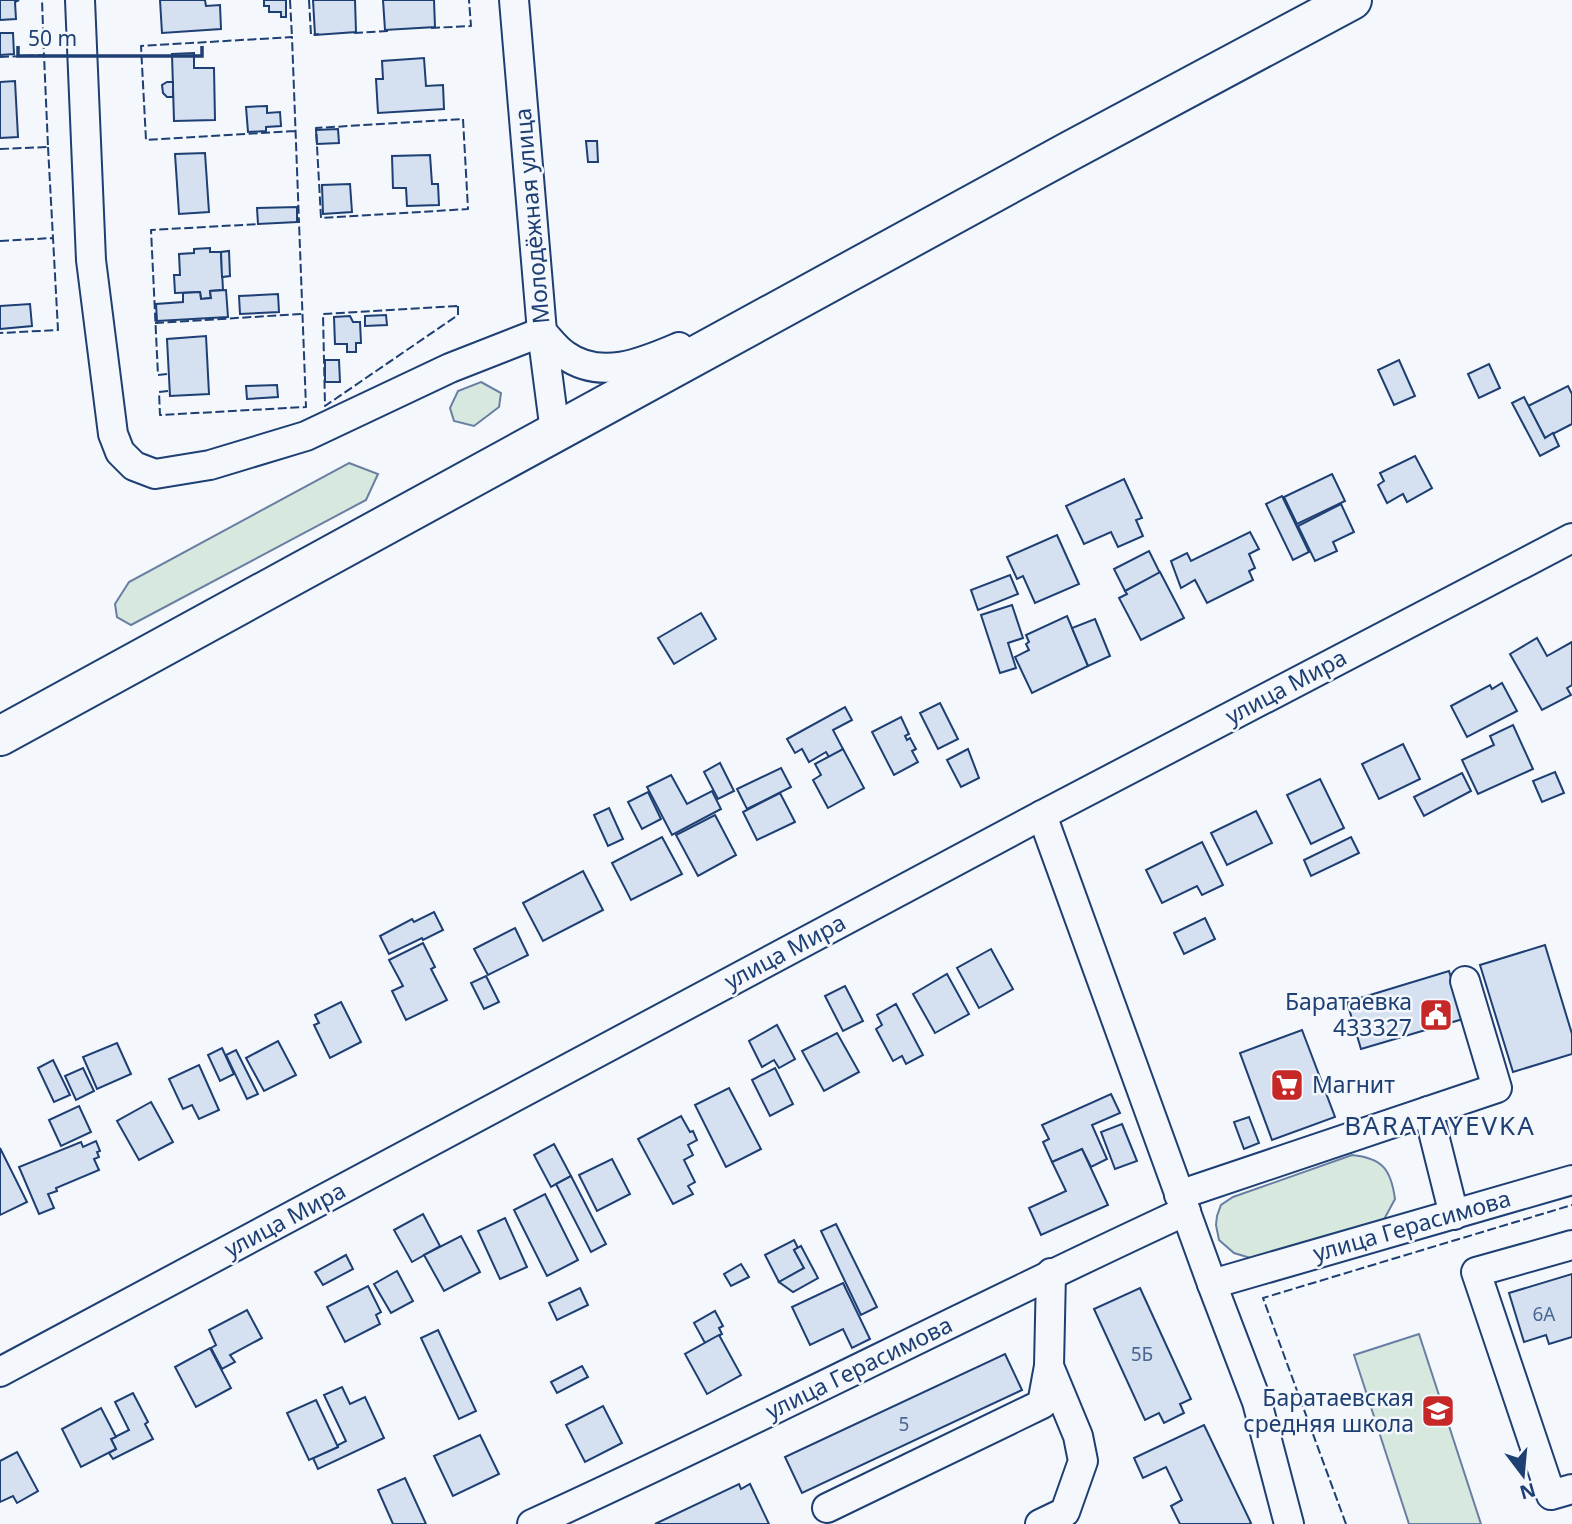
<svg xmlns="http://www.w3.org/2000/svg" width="1572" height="1524" font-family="'Noto Sans',sans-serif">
  <rect width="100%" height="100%" fill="#f4f7fb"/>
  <g fill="#d7e8df" stroke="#687fa3" stroke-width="2">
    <path d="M481,382l20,11 -2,14 -25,19 -20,-5 -4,-13 8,-17z"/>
    <path d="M349,463l29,11 -12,26 -235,125 -14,-8 -2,-13 14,-22z"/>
    <path d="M1352,1155c30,3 39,14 43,44l-14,26 -124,35 -23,-7 -15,-13 -3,-15 1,-9 4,-11 12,-8z"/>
    <path d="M1419,1334l62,190h-72l-55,-169z"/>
  </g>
  <g fill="#d5e0f0" stroke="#1d3f73" stroke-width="2">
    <path d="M0,0h19l-4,2 1,17 -16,1z"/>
    <path d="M160,0h45l1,6 14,-1 1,24 -59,4z"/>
    <path d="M264,0h22v17h-5v-5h-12v-6h-5z"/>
    <path d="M313,0h42l1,32 -41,3z"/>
    <path d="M383,0h51l1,27 -50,3z"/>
    <path d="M0,33h13l1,21 -14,1z"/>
    <path d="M194,53v15h20l1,52 -41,1 -2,-67z"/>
    <path d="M424,58l2,28 17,-1 1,24 -66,4 -2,-34h7l-1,-18z"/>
    <path d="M15,81l3,56 -18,1v-56z"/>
    <path d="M167,82h6v15h-6l-4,-4 -1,-8z"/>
    <path d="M267,106v7l13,-1 1,14 -15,1v4l-18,1 -2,-25z"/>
    <path d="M338,129l1,14 -22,1 -1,-14z"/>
    <path d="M586,141h11l1,21h-10z"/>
    <path d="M205,153l4,59 -30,2 -4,-60z"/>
    <path d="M430,155l2,29h6l1,21 -32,1 -1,-18h-13l-1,-32z"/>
    <path d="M350,184l2,28 -29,2 -1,-29z"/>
    <path d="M297,207v15l-39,2 -1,-16z"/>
    <path d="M210,248v4h11l2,38 -13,1 1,7 -10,1 -1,-7 -25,1 -1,-18h6l-1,-21 15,-1v-4z"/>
    <path d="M229,251l1,25 -8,1 -1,-25z"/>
    <path d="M226,290l2,27 -71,4 -1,-17 27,-2v-9l17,-1 1,7 10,-1 -1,-7z"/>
    <path d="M278,294l1,18 -39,2 -1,-18z"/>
    <path d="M30,304l2,22 -32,3v-23z"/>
    <path d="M386,315l1,10 -22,1v-10z"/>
    <path d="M350,316l3,6h7l1,21h-5v9h-9v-8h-12l-1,-27z"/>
    <path d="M206,336l3,58 -39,2 -3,-57z"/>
    <path d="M325,360h14l1,22h-15z"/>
    <path d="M1399,360l16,36 -21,9 -16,-35z"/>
    <path d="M1489,364l11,24 -21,10 -11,-24z"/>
    <path d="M277,385l1,12 -31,2 -1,-13z"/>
    <path d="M1568,386l4,8v30l-27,14 -17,-32z"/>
    <path d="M1524,397l21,41 8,-5 6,13 -19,10 -28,-53z"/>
    <path d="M1415,456l17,32 -25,14 -4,-8 -16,9 -9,-18 6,-4 -4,-8z"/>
    <path d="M1332,474l13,27 -48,23 -13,-27z"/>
    <path d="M1124,479l18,39 -6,2 7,16 -25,11 -7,-15 -27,12 -18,-38z"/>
    <path d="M1282,496l27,56 -16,8 -27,-56z"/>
    <path d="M1341,504l13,28 -21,10 4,9 -22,10 -17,-35z"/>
    <path d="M1250,532l9,17 -10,5 6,14 -6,3 4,9 -46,23 -12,-23 -14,8 -10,-27 16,-8 4,8z"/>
    <path d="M1057,535l22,49 -44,19 -12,-27 -6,3 -10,-22z"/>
    <path d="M1149,551l11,22 -35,18 -11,-22z"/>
    <path d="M1160,572l24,46 -43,22 -22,-42 8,-4 -2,-3z"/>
    <path d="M1010,575l8,19 -40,16 -7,-20z"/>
    <path d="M1012,605l11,33 -15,5 8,25 -16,5 -19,-58z"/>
    <path d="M701,613l15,26 -42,25 -16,-26z"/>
    <path d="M1067,616l21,50 -56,27 -17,-36 14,-7 -3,-6 3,-2 -3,-7z"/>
    <path d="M1095,619l15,37 -22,10 -16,-38z"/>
    <path d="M1537,638l10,18 25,-14v43l-5,3 4,7 -29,15 -32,-56z"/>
    <path d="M1502,683l15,28 -50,26 -16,-31 39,-21 2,4z"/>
    <path d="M940,703l18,36 -20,10 -18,-36z"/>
    <path d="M845,707l7,13 -19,10 10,19 -14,8 -3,-5 -17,10 -7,-13 -7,4 -8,-14z"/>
    <path d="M901,717l8,17 -4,2 2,4 3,-2 6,11 -4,2 6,11 -24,13 -22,-43z"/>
    <path d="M1513,725l20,44 -55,25 -16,-34 32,-15 -4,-9z"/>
    <path d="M1403,744l17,35 -41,20 -17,-35z"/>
    <path d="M843,749l21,39 -36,20 -15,-28 8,-5 -6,-11z"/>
    <path d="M968,749l11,29 -18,9 -14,-27z"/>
    <path d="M720,763l14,28 -16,8 -14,-27z"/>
    <path d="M781,768l10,19 -44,22 -10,-20z"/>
    <path d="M1555,772l9,21 -22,9 -9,-21z"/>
    <path d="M1462,773l9,18 -47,25 -10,-19z"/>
    <path d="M671,775l16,29 25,-13 9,18 -49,26 -25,-48z"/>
    <path d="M1320,779l24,49 -33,16 -24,-49z"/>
    <path d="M648,792l13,27 -19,10 -14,-27z"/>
    <path d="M780,793l15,29 -38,18 -14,-28z"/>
    <path d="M609,808l14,31 -15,7 -14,-31z"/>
    <path d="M1256,811l16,32 -45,22 -16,-32z"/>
    <path d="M715,815l21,40 -38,21 -22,-41z"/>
    <path d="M662,837l20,37 -51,26 -19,-37z"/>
    <path d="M1351,837l8,16 -48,23 -7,-16z"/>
    <path d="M1202,842l21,43 -21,10 -5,-9 -35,17 -16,-33z"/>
    <path d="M583,871l20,39 -60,31 -20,-38z"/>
    <path d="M434,912l9,18 -20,10 -1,-2 -33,16 -9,-18 32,-17 2,3z"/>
    <path d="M1205,918l10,21 -31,15 -10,-21z"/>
    <path d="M515,928l13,27 -40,20 -14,-26z"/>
    <path d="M423,943l12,24 -4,2 16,31 -41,20 -14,-29 11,-5 -14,-26z"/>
    <path d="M1545,945l27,89v20l-59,18 -33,-107z"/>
    <path d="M991,949l22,40 -34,19 -22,-40z"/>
    <path d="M1449,971l14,48 -102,30 -14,-47z"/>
    <path d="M947,974l22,40 -34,19 -22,-39z"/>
    <path d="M486,976l13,26 -15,7 -13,-26z"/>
    <path d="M845,986l18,35 -20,10 -18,-35z"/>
    <path d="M341,1002l20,40 -31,16 -16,-33 5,-2 -4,-8z"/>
    <path d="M896,1004l27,51 -17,9 -4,-8 -9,5 -17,-32 6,-4 -5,-10z"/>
    <path d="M777,1025l18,34 -16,9 -5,-8 -12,7 -13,-26z"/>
    <path d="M1302,1030l33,87 -63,23 -32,-87z"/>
    <path d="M837,1033l22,39 -35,19 -22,-40z"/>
    <path d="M278,1041l18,34 -32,16 -18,-33z"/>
    <path d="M117,1043l14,31 -34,15 -14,-32z"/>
    <path d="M222,1048l12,26 -14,7 -12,-26z"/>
    <path d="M236,1050l22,44 -11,5 -21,-44z"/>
    <path d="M53,1060l17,35 -16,7 -16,-34z"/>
    <path d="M199,1065l20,45 -20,9 -7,-14 -9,4 -14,-30z"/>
    <path d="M83,1068l11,23 -18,9 -11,-24z"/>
    <path d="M775,1068l18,36 -23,12 -18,-36z"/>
    <path d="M729,1088l32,61 -35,18 -31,-62z"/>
    <path d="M1111,1094l9,19 -28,12 15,34 -16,8 -9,-18 -30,13 -9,-20 6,-3 -7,-14z"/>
    <path d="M151,1102l22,40 -34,18 -22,-39z"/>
    <path d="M79,1106l12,26 -30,14 -12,-26z"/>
    <path d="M681,1116l9,16 3,-1 4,9 -9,5 5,10 -9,5 11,22 -7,4 5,8 -20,10 -35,-65z"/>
    <path d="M1249,1117l10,26 -15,6 -10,-27z"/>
    <path d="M1122,1124l15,37 -22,8 -14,-37z"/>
    <path d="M96,1141l4,10 -3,1 2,5 -5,2 5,11 -43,18 1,3 -9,3 6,14 -15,6 -20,-47 62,-25 2,5z"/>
    <path d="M554,1144l17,32 -20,11 -17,-32z"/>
    <path d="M0,1148l27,54 -27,13z"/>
    <path d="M1082,1149l26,56 -67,30 -12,-27 37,-17 -14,-29z"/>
    <path d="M612,1159l18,35 -33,17 -18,-36z"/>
    <path d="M571,1176l35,68 -15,8 -35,-68z"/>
    <path d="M545,1194l33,66 -31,16 -33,-66z"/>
    <path d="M423,1214l17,32 -28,16 -18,-32z"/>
    <path d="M505,1218l22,49 -27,12 -22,-48z"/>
    <path d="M836,1224l41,83 -16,8 -40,-84z"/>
    <path d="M461,1236l19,36 -36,19 -20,-36z"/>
    <path d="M794,1240l4,8 -4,2 10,18 -25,14 -14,-27z"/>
    <path d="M801,1246l17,32 -25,14 -14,-10 25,-14 -10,-18z"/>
    <path d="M346,1255l7,14 -30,16 -8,-13z"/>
    <path d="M741,1264l8,13 -18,9 -7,-12z"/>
    <path d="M397,1271l16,30 -22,12 -17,-29z"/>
    <path d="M1572,1274v63l-23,7 -3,-9 -22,7 -15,-49z"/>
    <path d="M843,1283l27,56 -18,9 -9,-19 -33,16 -18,-38z"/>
    <path d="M368,1286l13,26 -5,3 4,9 -35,18 -18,-35z"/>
    <path d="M580,1288l8,17 -31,15 -8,-17z"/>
    <path d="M1140,1288l51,111 -11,5 4,9 -20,10 -5,-10 -14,7 -51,-111z"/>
    <path d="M247,1310l15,28 -32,17 5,7 -13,7 -11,-21 5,-3 -7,-15z"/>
    <path d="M715,1311l8,15 -4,2 3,6 -17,9 -11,-20z"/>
    <path d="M438,1330l38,81 -17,8 -38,-81z"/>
    <path d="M719,1335l22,40 -34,19 -22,-40z"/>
    <path d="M210,1348l21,40 -35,19 -21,-40z"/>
    <path d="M1005,1354l17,36 -220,103 -17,-36z"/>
    <path d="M582,1366l6,11 -31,16 -6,-11z"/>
    <path d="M342,1387l8,17 15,-7 19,41 -66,31 -5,-11 25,-11v-2l8,-4 -22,-46z"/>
    <path d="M133,1393l15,29 -3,2 8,15 -40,20 -4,-6 7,-4 -5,-10 18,-9 -14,-28z"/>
    <path d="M316,1400l22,47 -29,13 -22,-47z"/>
    <path d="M603,1406l19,37 -37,19 -19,-37z"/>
    <path d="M101,1408l15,29 -5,2 5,10 -35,18 -19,-38z"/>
    <path d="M1204,1425l47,98 -2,1h-69l-9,-18 11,-6 -16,-33 -23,11 -9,-20z"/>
    <path d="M480,1435l19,39 -46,22 -19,-40z"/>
    <path d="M17,1452l21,39 -21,12 -4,-7 -13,6v-41z"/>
    <path d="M405,1478l21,46h-33l-15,-34z"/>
    <path d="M739,1484l2,5 9,-5 19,40h-114z"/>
  </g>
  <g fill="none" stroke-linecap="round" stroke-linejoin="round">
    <defs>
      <g id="minor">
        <path d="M80,0l11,260 22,174 7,18 14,14 21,8 55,-9 96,-29 144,-68 92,-36c7,7 14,17 23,23 36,26 79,7 114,-8"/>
        <path d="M514,0l28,332 13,100"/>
        <path d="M1042,815l170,469 45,118 32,122"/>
        <path d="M1428,1111l26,104"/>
        <path d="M1179,1195l318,-107 -32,-107"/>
        <path d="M1572,1245l-96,27 75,223 21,-6"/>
        <path d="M1212,1284l360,-104"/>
        <path d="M0,1372l1042,-557 530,-277"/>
        <path d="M827,1508l215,-104 7,-38"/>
        <path d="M532,1524c220,-100 435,-212 654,-313"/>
        <path d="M1040,1524l25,-12 18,-51 -5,-25 -29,-70 2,-93"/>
      </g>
      <path id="highway" d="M0,736l1068,-584 284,-152"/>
    </defs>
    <use href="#minor" stroke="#1d3f73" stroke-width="32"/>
    <use href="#highway" stroke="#1d3f73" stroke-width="42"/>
    <use href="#minor" stroke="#f4f7fb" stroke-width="28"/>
    <use href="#highway" stroke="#f4f7fb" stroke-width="38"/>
    <g stroke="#1d3f73" stroke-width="2" stroke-dasharray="9 3.5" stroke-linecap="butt">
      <path d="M290,0l2,37"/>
      <path d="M309,0l2,35 8,-1"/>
      <path d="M431,28l40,-2 -2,-26"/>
      <path d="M354,33l35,-2"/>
      <path d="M0,57l44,-2 -2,-55"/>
      <path d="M463,119l5,90 -147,9 -5,-90z"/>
      <path d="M295,131l-149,9 -5,-94 151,-9 7,185"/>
      <path d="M48,147l5,91"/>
      <path d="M0,149l48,-2 -4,-92"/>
      <path d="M0,241l53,-3 5,92 -58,3"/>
      <path d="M458,306v9l-133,91 -2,-92z"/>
      <path d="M155,323l147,-9"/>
      <path d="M167,374l-9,1 -7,-145 109,-6"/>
      <path d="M168,391l-9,1 1,23 146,-8 -7,-185h-4"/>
      <path d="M1346,1524l-83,-226 309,-93"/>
    </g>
  </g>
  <defs>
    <symbol id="civic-square" viewBox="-11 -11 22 22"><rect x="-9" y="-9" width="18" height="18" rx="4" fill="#c62828" stroke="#f4f7fb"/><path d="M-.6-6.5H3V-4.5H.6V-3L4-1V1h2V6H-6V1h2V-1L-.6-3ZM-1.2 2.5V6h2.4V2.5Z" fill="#fff"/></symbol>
    <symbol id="supermarket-square" viewBox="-11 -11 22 22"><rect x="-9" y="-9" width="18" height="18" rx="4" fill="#c62828" stroke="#f4f7fb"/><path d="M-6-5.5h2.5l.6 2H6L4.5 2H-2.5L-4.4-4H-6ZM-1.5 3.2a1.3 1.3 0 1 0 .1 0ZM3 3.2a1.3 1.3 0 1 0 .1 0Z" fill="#fff"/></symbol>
    <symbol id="school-square" viewBox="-11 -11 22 22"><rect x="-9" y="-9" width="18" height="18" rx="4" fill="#c62828" stroke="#f4f7fb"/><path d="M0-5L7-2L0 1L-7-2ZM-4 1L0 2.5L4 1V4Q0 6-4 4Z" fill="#fff"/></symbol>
  </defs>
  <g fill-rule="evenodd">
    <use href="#civic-square" x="1417" y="996" width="38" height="38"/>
    <use href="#supermarket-square" x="1268" y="1066" width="38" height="38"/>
    <use href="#school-square" x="1419" y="1392" width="38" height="38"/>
  </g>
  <g text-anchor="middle" stroke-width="5" stroke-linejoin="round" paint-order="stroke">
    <g font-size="19" fill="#4b6792">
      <text x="1544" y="1321">6А</text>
      <text x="1142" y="1361">5Б</text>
      <text x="904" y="1431">5</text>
    </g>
    <g font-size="23" fill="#1d3f73" stroke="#f4f7fb">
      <text transform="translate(532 216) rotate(-95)" y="8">Молодёжная улица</text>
      <text transform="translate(1286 687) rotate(-28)" y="8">улица Мира</text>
      <text transform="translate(785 952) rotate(-28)" y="8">улица Мира</text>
      <text transform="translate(285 1220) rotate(-28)" y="8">улица Мира</text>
      <text transform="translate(1412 1226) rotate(-16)" y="8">улица Герасимова</text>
      <text transform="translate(859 1368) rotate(-26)" y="8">улица Герасимова</text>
    </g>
    <g font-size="23" fill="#1d3f73" stroke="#f4f7fb" text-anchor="end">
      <text x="1412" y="1010">Баратаевка<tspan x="1412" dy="26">433327</tspan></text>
      <text x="1312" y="1093" text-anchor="start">Магнит</text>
      <text x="1414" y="1406">Баратаевская<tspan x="1414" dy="26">средняя школа</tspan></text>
    </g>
    <g font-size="26" letter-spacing="2" fill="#1d3f73" stroke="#f4f7fb">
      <text x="1440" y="1135">BARATAYEVKA</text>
    </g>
  </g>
  <g transform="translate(1523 1475) rotate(164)" stroke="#f4f7fb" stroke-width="5" paint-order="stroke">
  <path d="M0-5L12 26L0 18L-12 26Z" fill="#1d3f73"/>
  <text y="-10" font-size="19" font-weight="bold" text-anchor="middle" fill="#1d3f73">N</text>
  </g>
  <path d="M18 46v10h184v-10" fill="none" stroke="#1d3f73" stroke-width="3.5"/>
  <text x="28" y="46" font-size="21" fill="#1d3f73" stroke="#f4f7fb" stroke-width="5" paint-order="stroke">50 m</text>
</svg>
